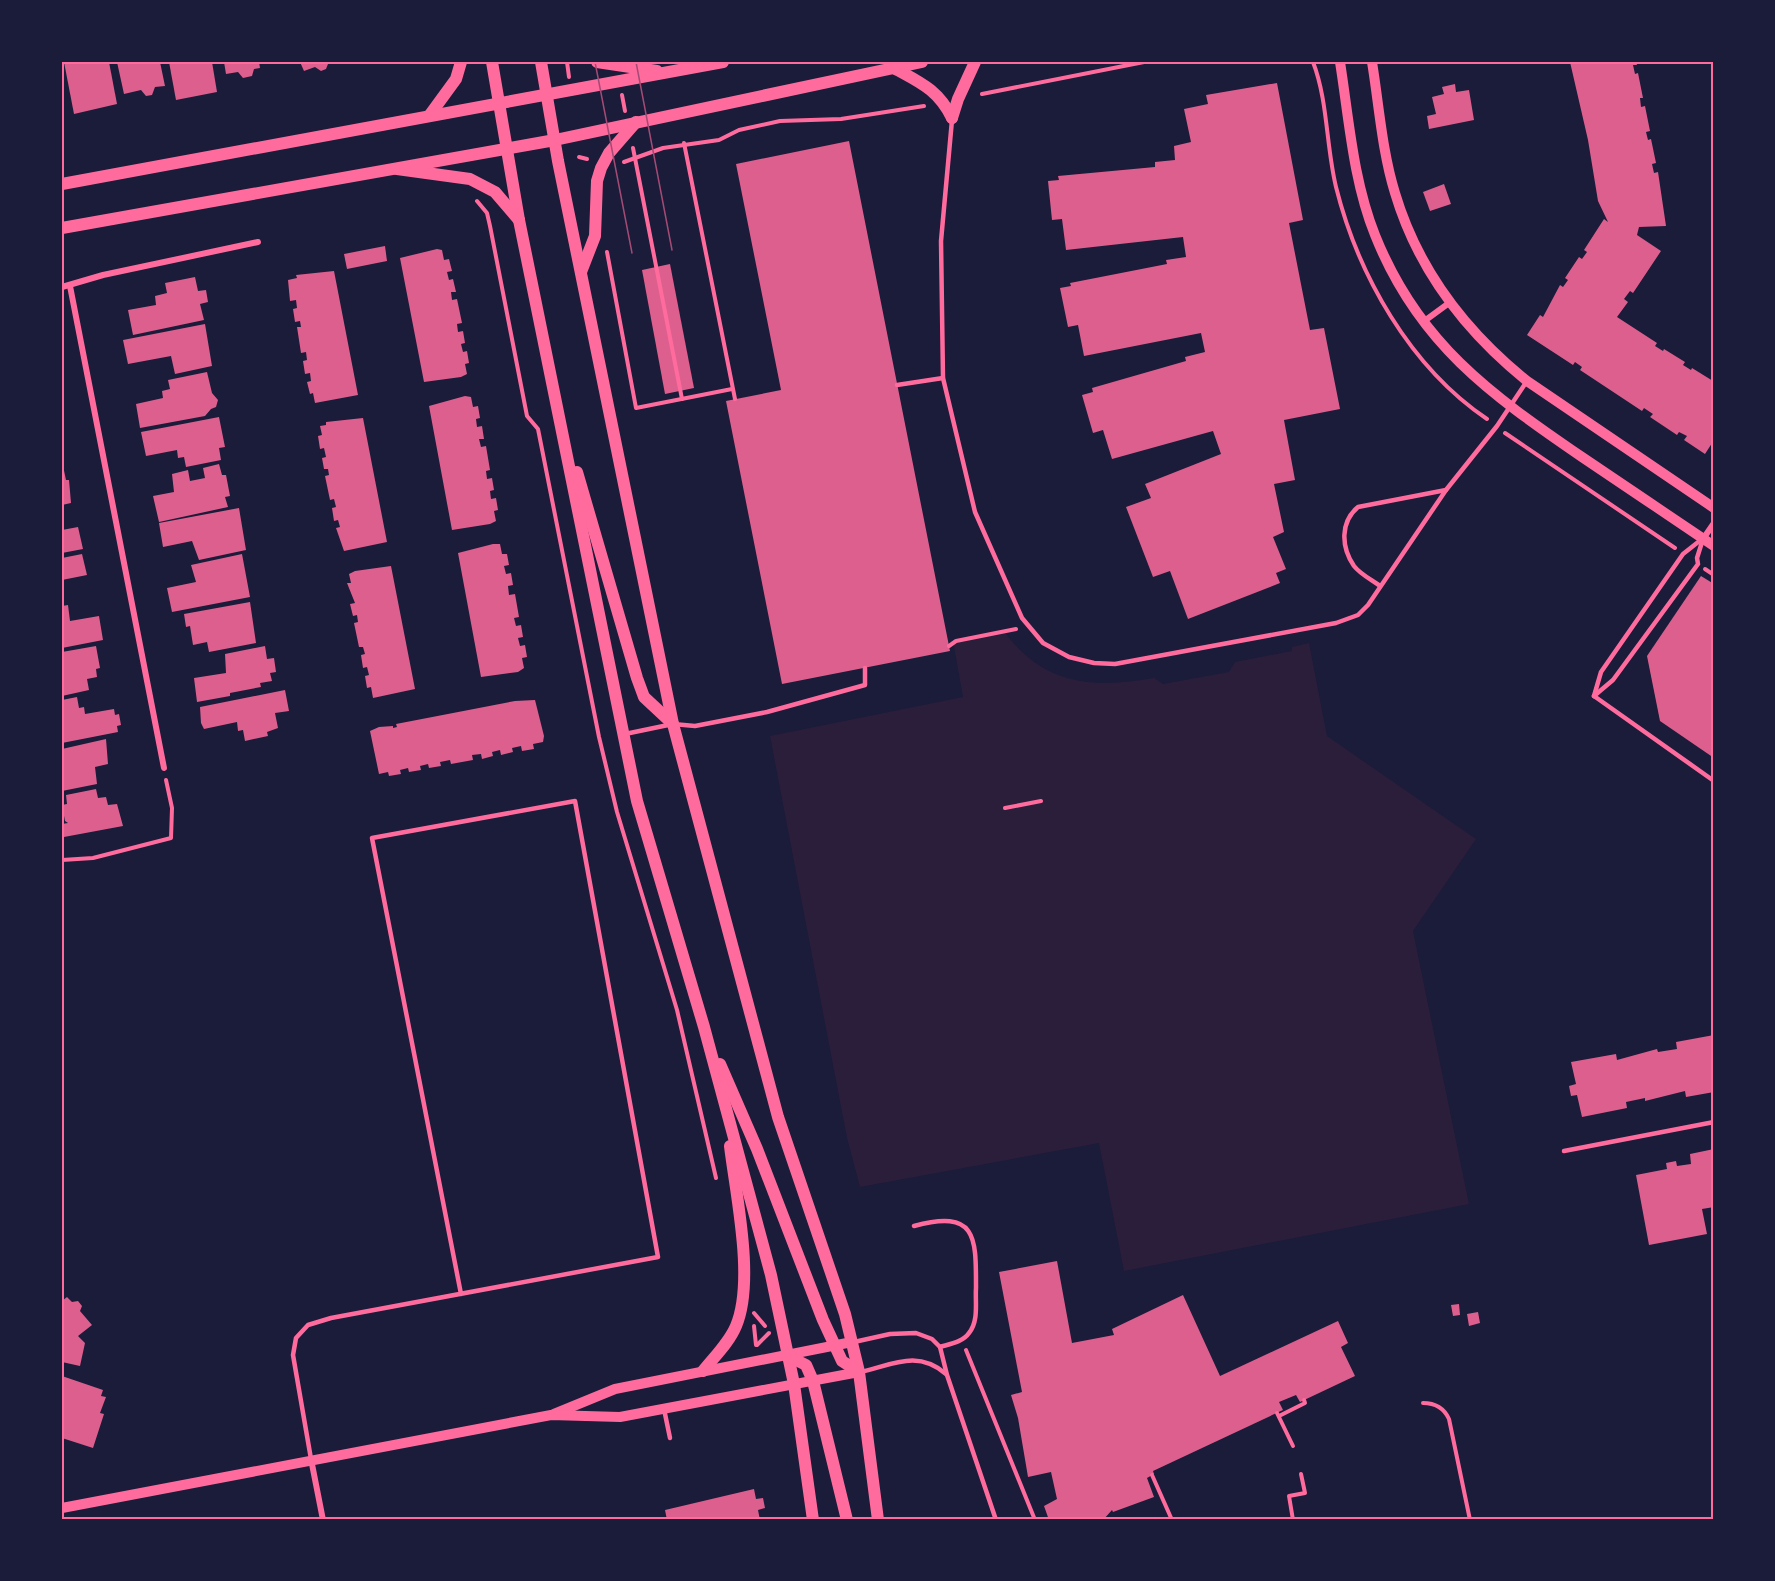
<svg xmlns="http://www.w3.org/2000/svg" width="1775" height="1581" font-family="Overpass,sans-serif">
  <rect width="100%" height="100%" fill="#1b1b3a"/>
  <path fill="#2a1e3b" d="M1004,631c39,54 89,58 150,47l9,6 66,-12 6,-10 57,-11v-4l17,-4 18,93 149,103 -63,92 56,273 -345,67 -25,-128 -239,44 -13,-49 -77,-402 193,-39 -10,-56z"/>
  <g fill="#dd5f8e">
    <path d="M64,62h45l8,42 -43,10z"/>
    <path d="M117,62h43l5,24 -10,1 -3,8 -6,1 -5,-6 -17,4z"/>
    <path d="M169,62h43l5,30 -41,8z"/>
    <path d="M224,62h35l1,6 -6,1 -2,7 -9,2 -5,-6 -12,2z"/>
    <path d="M300,62h27l1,2 -2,5 -5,2 -6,-4 -11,4z"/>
    <path d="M1570,62h66l1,3h-4l2,9 3,-1 5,25h-3l1,9 4,-1 5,25 -4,1 2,8 3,-1 5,24 -4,1 2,9 4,-1 8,54 -27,1 -2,8 24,16 -28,42 -3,-2 -6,8 4,3 -11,15 40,26 -2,3 8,5 1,-2 21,13 -2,3 8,5 1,-2 21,13 1,59 -9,14 -21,-14 3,-4 -8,-4 -2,3 -27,-18 3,-3 -9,-6 -2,3 -62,-41 2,-3 -7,-5 -2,3 -46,-30 13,-20 3,2 17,-32 3,2 5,-7 -3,-2 14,-21 3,2 5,-7 -3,-2 20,-31 4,3 -10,-21 -10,-61z"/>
    <path d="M1277,83l26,137 -14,3 21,107 14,-2 16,81 -56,11 11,60 -21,4 10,48 -11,5 13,32 -10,4 4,10 -92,36 -18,-48 -17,6 -27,-70 25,-9 -6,-14 76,-30 -8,-23 -101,28 -9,-29 -10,3 -11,-38 11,-3 -1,-4 94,-27 -1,-4 20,-5 -4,-19 -117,23 -6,-31 -10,2 -8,-39 11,-2 -1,-3 97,-19 -1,-4 20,-3 -3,-20 -117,13 -4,-31 -10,1 -4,-39 11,-1 -1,-4 97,-9v-5l20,-2 -1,-14 17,-4 -7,-33 24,-5 -2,-9z"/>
    <path d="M1455,84l1,8 13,-2 5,30 -45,9 -2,-13 9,-2 -4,-17 12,-3 -2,-7z"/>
    <path d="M849,141l101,510 -168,33 -56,-283 55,-11 -45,-226z"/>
    <path d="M1444,184l7,20 -21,7 -7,-19z"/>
    <path d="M385,246l2,15 -40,8 -3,-15z"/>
    <path d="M437,249l5,1 2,10 5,-1 3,12 -5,1 2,8 4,-1 3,13h-5l1,8 5,-1 5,24 -5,1 1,8 5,-1 2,12 -4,1 2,8 4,-1 2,12 -4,1 2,10 -6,3 -37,5 -24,-124z"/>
    <path d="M670,264l24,124 -29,6 -23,-124z"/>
    <path d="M334,271l24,124 -43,8 -2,-10 -3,1 -3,-12 4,-1 -1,-8 -5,1 -2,-13 4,-1 -1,-8 -5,1 -4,-26h4l-1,-6 -5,1 -2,-13 4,-1 -1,-8 -6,1 -2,-21 9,-2 -1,-3z"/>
    <path d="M195,277l3,14 8,-1 2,12 -8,2 4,16 -71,15 -5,-25 28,-5 -1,-9 12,-3 -2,-10z"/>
    <path d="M205,324l7,42 -37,8 -4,-18 -43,8 -5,-24z"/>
    <path d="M207,372l5,21 6,7 -2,7 -5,2 -6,7 -65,12 -4,-24 27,-6 -1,-7 8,-2 -2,-9z"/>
    <path d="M465,396l6,1 2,10 5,-1 2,12 -4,1 1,8 5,-1 2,13h-5l2,8 5,-1 4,24 -4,1 1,8 5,-1 2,12 -4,1 1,8 5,-1 2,12 -4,1 2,10 -6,3 -38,6 -23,-124z"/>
    <path d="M219,417l6,30 -6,1 2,12 -35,7 -2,-10 -6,1 -1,-8 -31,6 -5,-24z"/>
    <path d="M363,418l24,124 -43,9 -8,-23 4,-1 -2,-7 -4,1 -2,-13 4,-1 -2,-8 -4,1 -5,-24 4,-1 -1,-6h-4l-2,-11 4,-1 -2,-9 -4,1 -2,-13 4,-1 -2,-9 6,-1v-3z"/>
    <path d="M62,461l4,19h3l2,23 -9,2z"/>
    <path d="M219,464l3,11h4l4,21 -5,1 3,10 -69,15 -6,-26 21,-4 -2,-18 16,-4 2,11 15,-3 -2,-10z"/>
    <path d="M239,508l7,42 -47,10 -7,-19 -29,6 -4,-24z"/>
    <path d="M78,527l5,22 -21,4v-23z"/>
    <path d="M493,544h7l2,10h5l2,11 -5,1 2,8 5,-1 2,12 -5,1 1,9 6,-1 4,23 -5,1 2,8 5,-1 2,12 -5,1 2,8 5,-1 2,12 -5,1 2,10 -6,4 -37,5 -23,-124z"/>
    <path d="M82,554l5,21 -25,5v-22z"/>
    <path d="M242,554l8,43 -78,15 -5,-24 29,-6 -5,-17z"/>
    <path d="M391,566l24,123 -42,9 -2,-11 -4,1 -2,-12 4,-1 -2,-8 -4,1 -2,-13 4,-1 -2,-7h-4l-5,-24 4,-1 -1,-7 -4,1 -3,-12 5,-1 -8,-20h4l-2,-9 6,-3z"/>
    <path d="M1701,576l13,8v174l-54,-37 -13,-65z"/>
    <path d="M250,602l6,41 -47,9 -2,-10 -14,3 -3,-19 -4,1 -2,-13z"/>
    <path d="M68,605l2,16 29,-5 4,24 -41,8v-42z"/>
    <path d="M96,646l4,22 -4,1 1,8 -10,2 2,11 -27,6v-44z"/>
    <path d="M265,646l2,13 7,-1 2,14 -6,1 2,8 -12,2 1,4 -31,6v3l-33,6 -3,-24 32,-5 -1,-19z"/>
    <path d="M285,690l4,21 -14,2 3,15 -11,4 1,4 -23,5 -2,-11 -5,1 -1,-9 -33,7 -3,-6 -1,-16z"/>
    <path d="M77,697l2,11 5,-1 1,7 29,-5 1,6 4,-1 2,11 -4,1 1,6 -56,11v-43z"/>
    <path d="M535,700l9,36 -1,6 -10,2 1,5 -12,2 -1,-5 -9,2 1,4 -12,3 -1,-5 -8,2 1,4 -11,3 -1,-5 -9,1 1,5 -22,4 -1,-4 -10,2 1,4 -12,2 -1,-4 -8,2 1,4 -12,2 -1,-4 -8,2 1,4 -12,2 -1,-4 -9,2 -9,-43 9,-4 14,-1v2l4,-1 -1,-3 119,-23z"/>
    <path d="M106,739l2,25 -13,3 2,17 -35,7v-42z"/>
    <path d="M96,789l2,9 8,-1 2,8 9,-1 6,22 -59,11 -2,-2v-11l6,-1 -3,-2 -3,-16 5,-1 -1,-9z"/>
    <path d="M1714,1035v57l-28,5 -1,-6 -40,10v-3l-19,4 1,6 -45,9 -5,-22 -6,1 -2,-10 7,-2 -5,-22 45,-8 1,6 40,-11 1,3 19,-3 -1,-7z"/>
    <path d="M1714,1149v58l-12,2 5,25 -58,11 -13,-70 31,-6 -1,-6 10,-2 1,5 14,-2 -1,-10z"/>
    <path d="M1057,1261l15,82 42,-8 -2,-6 71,-34 37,81 118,-55 10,22 -7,4 14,29 -55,26 -4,-7 -17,7 4,8 -130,61 1,3 -7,4 7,19 -41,15 -1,-2 -9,10h-54l-5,-14 13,-7 -6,-27 -23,5 -10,-59 -7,-23 11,-3 -23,-120z"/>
    <path d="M67,1297l5,5 6,-1 4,5 -2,5 12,14 -14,11 7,7 -5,23 -18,-4v-61z"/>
    <path d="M1459,1304l1,11 -7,1 -2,-11z"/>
    <path d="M1478,1312l2,11 -11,3 -2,-12z"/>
    <path d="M62,1376l41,14 -2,6 5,1 -6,16 4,1 -11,34 -31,-10z"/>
    <path d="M754,1489l2,10 7,-1 2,10 -7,2 2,10h-93l-2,-10z"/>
  </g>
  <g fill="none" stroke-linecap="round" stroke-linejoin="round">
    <g stroke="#ff6b9d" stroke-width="4">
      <path d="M567,62l2,15"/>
      <path d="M1313,62c15,39 13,84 23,125 22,88 74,180 151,232"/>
      <path d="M982,94l162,-32"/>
      <path d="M622,95l3,16"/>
      <path d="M684,143l51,256"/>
      <path d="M633,148l49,251"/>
      <path d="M579,157l8,2"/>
      <path d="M624,162l39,-14 56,-8 20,-10 41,-9 61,-2 83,-13"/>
      <path d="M477,201l10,12 3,13 37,190 11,13 61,308 18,75 60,198 39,168"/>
      <path d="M607,252l29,156 96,-19"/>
      <path d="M1505,433l170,115"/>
      <path d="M1705,569l9,6"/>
      <path d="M949,646l7,-5 60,-12"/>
      <path d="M1005,808l36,-7"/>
      <path d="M62,860l31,-2 78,-20 1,-30 -6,-28"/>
      <path d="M754,1313l11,13"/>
      <path d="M754,1326l2,19"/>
      <path d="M757,1345l12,-12"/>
      <path d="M966,1350l69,170"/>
      <path d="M1423,1403c13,0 21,5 26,16l21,101"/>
      <path d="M1277,1413l16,33"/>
      <path d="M1279,1416l26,-13 -1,-3"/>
      <path d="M1152,1475l20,45"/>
      <path d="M1293,1520l-4,-24 16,-3 -4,-19"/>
    </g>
    <g stroke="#ff6b9d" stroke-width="4.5">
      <path d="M952,120l-11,121 2,137 32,134 47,106 21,25 26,14 25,6 21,1 221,-41 22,-8 10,-10 78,-115 51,-64 30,-45"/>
      <path d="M897,385l46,-7"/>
      <path d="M1380,586c-8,-6 -20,-12 -26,-20 -13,-19 -14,-44 4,-59l88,-17"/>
      <path d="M1594,696l19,-16 85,-116 -1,-6 6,-19"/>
      <path d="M1594,696l7,-24 82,-118 19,-15"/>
      <path d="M1594,696l120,85"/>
      <path d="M625,734l48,-10 22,2 72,-14 98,-27v-17"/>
      <path d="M1564,1151l150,-29"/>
      <path d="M914,1226c63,-17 62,11 62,62 -1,14 3,33 -7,45 -6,9 -19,11 -29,14"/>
      <path d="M854,1342l36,-8 26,-1 16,6 8,8 7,28 49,145"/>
      <path d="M861,1372c33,-8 57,-22 85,2"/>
      <path d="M664,1409l6,29"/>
      <path d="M311,1459l-18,-104 3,-17 12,-13 23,-7 327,-61 -83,-456 -203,37 89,456"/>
    </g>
    <g stroke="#ff6b9d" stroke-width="6">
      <path d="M70,286l94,482"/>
      <path d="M62,287l41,-12 155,-33"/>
      <path d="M1423,322l26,-19"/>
      <path d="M1703,539l11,-16"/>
      <path d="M311,1459l12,61"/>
    </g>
    <g stroke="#ff6b9d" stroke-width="10">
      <path d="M1340,62c9,57 13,118 35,173 43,108 115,159 207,222 44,30 88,59 132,89"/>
      <path d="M1372,62c7,43 10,89 23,131 23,77 70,138 132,188l187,127"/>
      <path d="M554,1414l61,-25 237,-47"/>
      <path d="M62,1508l489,-93 69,2 239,-45"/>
    </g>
    <g stroke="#ff6b9d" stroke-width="12">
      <path d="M492,62l27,158 118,581 67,226 67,248 23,109 19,136"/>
      <path d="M541,62l17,99 115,563 105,393 67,197 14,58 19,148"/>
      <path d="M597,62l60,9"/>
      <path d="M892,67c27,15 46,22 60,51"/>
      <path d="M429,116l27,-37 5,-17"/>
      <path d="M952,118l6,-19 17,-37"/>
      <path d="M397,169l73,10 25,13 24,28"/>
      <path d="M62,184l661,-122"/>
      <path d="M62,228l493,-88 367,-78"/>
      <path d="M581,272l14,-36 2,-55 4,-13 8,-15 27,-31"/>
      <path d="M577,472l60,206 7,19 29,27"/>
      <path d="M720,1064l37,85 66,171 19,41 17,11"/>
      <path d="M788,1356l18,9 7,16 34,139"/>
      <path d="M703,1371c11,-14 26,-28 33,-45 19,-45 0,-130 -6,-180"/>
    </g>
    <g stroke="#a44b75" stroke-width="1.5">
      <path d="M595,62l37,191"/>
      <path d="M636,62l36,188"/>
    </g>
  </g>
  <rect width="1775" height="1581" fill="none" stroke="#1b1b3a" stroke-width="126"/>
  <rect x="63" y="63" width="1649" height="1455" fill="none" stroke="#ff6b9d" stroke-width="2"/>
</svg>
